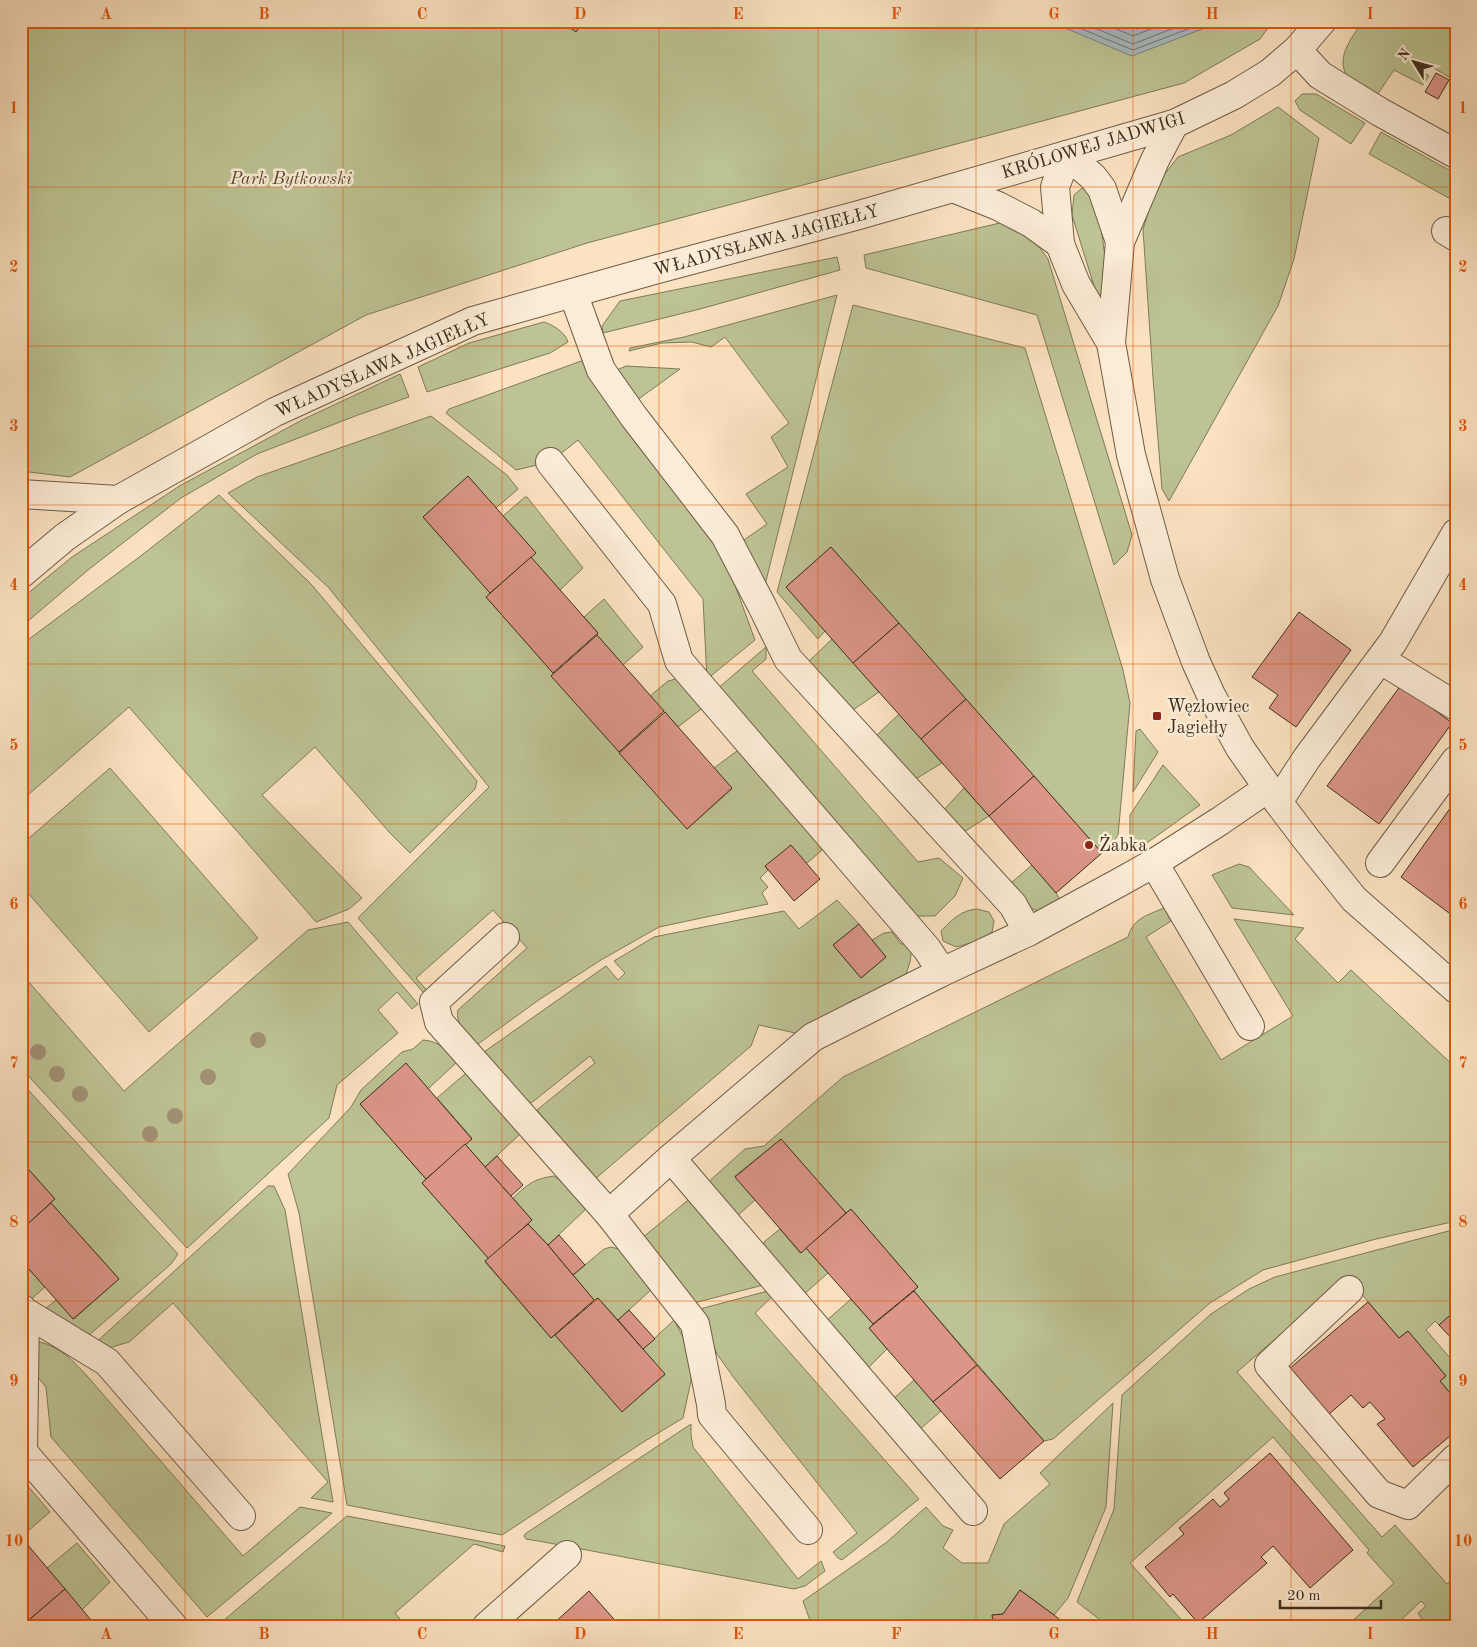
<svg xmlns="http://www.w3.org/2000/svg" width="1477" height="1647" font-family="'Old Standard TT',serif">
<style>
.green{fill:#bdc394;stroke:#7e7a58}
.water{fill:#a5babf;stroke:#7c837e}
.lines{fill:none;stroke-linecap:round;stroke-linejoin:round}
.shore{stroke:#72756e;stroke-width:1}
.building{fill:#db9688;stroke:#3e301d}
.minor-casing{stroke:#6d5c46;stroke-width:30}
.minor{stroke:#fcecd7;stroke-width:28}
.tree{fill:#a19074}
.grid{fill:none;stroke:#e0570d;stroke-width:1;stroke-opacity:0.55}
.poi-dot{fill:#8f2418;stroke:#fcecd7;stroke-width:2}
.labels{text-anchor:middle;stroke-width:5;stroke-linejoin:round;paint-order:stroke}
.street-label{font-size:18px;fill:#3e301d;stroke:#fcecd7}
.park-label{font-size:18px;font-style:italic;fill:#574d35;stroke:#fcecd7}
.poi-label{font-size:18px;fill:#3e301d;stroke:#fcecd7;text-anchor:start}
.neatline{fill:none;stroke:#e0570d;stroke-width:2}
.grid-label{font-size:16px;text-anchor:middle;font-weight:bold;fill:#e0570d}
</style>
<rect width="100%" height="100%" fill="#fbe2c1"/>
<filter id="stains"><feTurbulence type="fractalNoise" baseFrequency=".004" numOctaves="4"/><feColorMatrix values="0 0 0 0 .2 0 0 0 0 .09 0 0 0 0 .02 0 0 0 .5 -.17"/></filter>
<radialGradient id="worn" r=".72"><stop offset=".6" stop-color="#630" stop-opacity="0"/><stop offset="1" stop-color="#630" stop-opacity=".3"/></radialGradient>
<g class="green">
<polygon points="21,21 1273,21 1260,39 1184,83 587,243 366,315 70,477 21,471"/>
<path d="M1363,21H1456V73L1452,79L1429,65L1424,73L1429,76L1423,85L1394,70L1377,95C1370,92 1354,86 1350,80C1333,60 1351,39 1363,21Z"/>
<polygon points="1302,94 1316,94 1365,123 1351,144 1300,110 1295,101"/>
<polygon points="1278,107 1319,138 1294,259 1278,306 1169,501 1162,489 1153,378 1143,229 1157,184 1178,157 1231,135"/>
<polygon points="1381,132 1456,174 1456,202 1369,154"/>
<polygon points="1082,188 1093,193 1099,211 1106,265 1103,315 1072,215 1074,195"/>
<polygon points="1004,222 1036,243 1048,259 1132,535 1127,552 1114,565 1037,315 866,268 864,255"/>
<polygon points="837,257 840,270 700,309 603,333 602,326 620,301"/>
<polygon points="837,295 763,593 741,542 767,524 746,494 788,467 771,437 789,423 725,337 711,347 692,342 662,343 629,351 630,348 684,337"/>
<polygon points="853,305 1025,348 1123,670 1130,703 1118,836 1102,853 831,547 786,587 825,631 818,639 777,592"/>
<path d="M544,322C553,325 565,332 568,342L550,353L427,392L418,367L469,343Z"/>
<polygon points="584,360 724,555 755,640 707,679 703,599 578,440 550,462 516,470 446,413 449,409"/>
<polygon points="626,366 680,369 633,403 617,370"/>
<polygon points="400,374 409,397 358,415 257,454 181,498 88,570 21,627 21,599 72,557 181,485 304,419"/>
<path d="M431,416L507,475L518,489L496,508L468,477L423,517L490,593L486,597L553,673L552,676L687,829L732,789L714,768L741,748L822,841L821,851L807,863L765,866L768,870L760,878L768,887L762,893L768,904L659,927L601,960L540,999L478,1044C468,1034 455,1025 458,1010L527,948L493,910L416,978L432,996L429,999L358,918L489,787L329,588L228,493L257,477Z"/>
<polygon points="219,495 311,584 477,781 475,789 410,853 389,832 315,747 262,795 362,898 349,909 316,922 129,707 21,801 21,645 138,558"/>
<polygon points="525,497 527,497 583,568 560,590 530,557 503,516"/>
<polygon points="604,599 643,647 623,665 597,635 598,633 584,617"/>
<polygon points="832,639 879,692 853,710 803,667"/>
<polygon points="766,647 766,659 752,671 918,862 939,858 963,878 955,896 935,916 919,916 909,914 716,690"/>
<polygon points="680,678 705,706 678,727 650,696 668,681"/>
<polygon points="899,714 942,763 919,777 912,779 876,736"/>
<polygon points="1140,729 1158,752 1133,792 1136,731"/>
<polygon points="1163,765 1200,805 1144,845 1130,847 1130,815"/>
<polygon points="110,768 258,938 149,1032 21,885 21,845"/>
<polygon points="964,788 989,816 964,832 941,813"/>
<polygon points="1239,864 1249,867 1294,915 1232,908 1212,875"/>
<polygon points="1032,865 1056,893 1061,901 1038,911 1020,904 1005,888"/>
<polygon points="837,900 859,924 833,945 861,978 886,957 872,940 884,933 892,932 901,944 908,943 912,948 910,962 906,974 886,987 851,1001 800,1034 759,1025 751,1046 595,1179 537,1110 595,1063 590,1056 530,1104 484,1052 606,966 618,980 625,973 614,961 654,937 784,911 799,929"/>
<path d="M1164,908L1171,921L1146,937L1221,1060L1293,1016L1234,919L1304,928L1295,939L1338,983L1351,970L1456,1068V1221L1376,1239L1263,1270L1210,1303L1053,1439L1044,1441L914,1291L918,1287L851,1209L846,1213L781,1139L735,1176L755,1200L736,1217L706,1184L745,1149L764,1146L843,1077L1128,937C1133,918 1148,915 1164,908Z"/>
<path d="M977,909L989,912L994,921L992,932L978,941L956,947L943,941L941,931C952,920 961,910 977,909Z"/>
<polygon points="348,922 418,1004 412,1009 397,992 378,1010 398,1033 337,1085 329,1118 187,1248 21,1068 21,973 124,1091 308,930"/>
<path d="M423,1040C439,1041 447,1050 457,1062L428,1089L406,1064L360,1104L426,1179L422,1183L489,1259L485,1262L551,1338L555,1335L622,1411L665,1375L643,1349L674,1320L683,1337L692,1376L683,1418L645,1441L502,1535L347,1505L299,1213L288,1174L351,1107L361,1090L402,1052L413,1049Z"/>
<polygon points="466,1073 520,1134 485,1167 465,1144 472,1138 437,1098"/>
<polygon points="21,1082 178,1254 171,1264 88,1336 44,1310 56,1300 74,1319 119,1279 51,1203 55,1199 21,1161"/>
<path d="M554,1176L564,1183L586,1209L548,1245L528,1224L532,1220L513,1198C528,1184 533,1179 554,1176Z"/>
<polygon points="268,1186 274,1186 285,1210 333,1502 311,1498 328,1482 173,1303 129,1342 105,1349 93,1345"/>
<polygon points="692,1197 767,1284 694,1303 642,1238"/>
<polygon points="780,1229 800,1253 806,1248 828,1273 802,1296 764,1250 764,1242"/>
<polygon points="1456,1229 1456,1310 1439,1325 1435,1321 1426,1330 1456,1365 1456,1400 1440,1381 1446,1376 1408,1331 1399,1338 1347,1277 1237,1372 1382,1537 1395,1525 1447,1584 1456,1577 1456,1626 1427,1626 1418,1613 1426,1606 1421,1601 1395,1626 1353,1626 1350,1623 1394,1583 1367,1553 1369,1550 1273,1437 1130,1563 1187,1626 1108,1626 1077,1602 1114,1509 1122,1395 1211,1314 1249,1289 1275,1277"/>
<polygon points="611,1247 619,1249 653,1288 618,1320 598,1298 594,1300 573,1275 604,1249"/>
<polygon points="21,1260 45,1287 27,1303 21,1300"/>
<polygon points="768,1291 774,1295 755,1313 919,1499 842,1560 838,1558 833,1552 857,1533 734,1378 717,1354 700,1309"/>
<polygon points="851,1299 873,1324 869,1328 887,1349 866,1370 825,1322"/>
<path d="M40,1342C61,1347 74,1362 88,1377L243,1556L300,1507L332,1513L207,1617L51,1437L46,1387L31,1369L30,1345Z"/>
<polygon points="914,1380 941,1411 919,1430 892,1400"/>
<polygon points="1113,1403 1106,1507 1068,1598 1054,1615 1020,1590 1003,1614 992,1615 994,1626 812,1626 803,1601 887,1542 926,1507 943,1526 953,1530 943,1548 962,1563 988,1563 1004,1524 1050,1484 1040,1473"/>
<polygon points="691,1424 691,1435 693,1447 798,1579 821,1561 825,1571 805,1586 794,1589 544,1542 526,1539 524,1536 525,1534"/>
<polygon points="21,1478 50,1512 21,1537"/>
<polygon points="347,1516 505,1546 503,1552 474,1544 395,1613 406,1626 217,1626"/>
<polygon points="77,1543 110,1582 82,1610 47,1568"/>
</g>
<polygon class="water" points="1055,21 1223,21 1132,56 1058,25"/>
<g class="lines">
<g class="shore">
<polyline points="1062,21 1133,50 1209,21"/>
<polyline points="1078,21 1133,44 1192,21"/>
<polyline points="1098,21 1133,36 1171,21"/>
</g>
</g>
<g class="building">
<polygon points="560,21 584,21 576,32"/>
<polygon points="1436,73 1449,80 1438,99 1425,92"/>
<polygon points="468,476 536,553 490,593 423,517"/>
<polygon points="831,547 899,623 853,663 786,587"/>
<polygon points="531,557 598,633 553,673 486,597"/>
<polygon points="1299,612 1351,650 1296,727 1269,708 1278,695 1252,677"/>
<polygon points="899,623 966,699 921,739 853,663"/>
<polygon points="597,635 664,711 619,752 551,676"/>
<polygon points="1401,685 1452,723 1379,824 1327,786"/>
<polygon points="966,699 1034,776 989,816 921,739"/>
<polygon points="665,712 732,788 687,829 619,753"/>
<polygon points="1034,776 1102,853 1056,893 989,816"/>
<polygon points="1456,800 1456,912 1453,916 1401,877"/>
<polygon points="791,845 820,879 794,901 765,866"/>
<polygon points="859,924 886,957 861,978 833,945"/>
<polygon points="406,1063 472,1139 426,1179 360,1104"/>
<polygon points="781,1139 846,1213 801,1253 735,1177"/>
<polygon points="465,1144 532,1220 489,1259 422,1183"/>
<polygon points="497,1156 523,1185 511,1196 485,1167"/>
<polygon points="21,1161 55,1199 21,1230"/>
<polygon points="51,1203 119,1279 73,1319 21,1260 21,1230"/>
<polygon points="851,1209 918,1287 873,1324 806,1248"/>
<polygon points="528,1224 548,1245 594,1300 551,1338 485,1261"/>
<polygon points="559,1235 585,1265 573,1275 548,1245"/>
<polygon points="914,1291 977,1365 933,1402 869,1328"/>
<polygon points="598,1298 665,1374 622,1412 555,1335"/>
<polygon points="1368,1302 1399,1338 1408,1331 1446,1376 1440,1381 1456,1400 1456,1431 1413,1467 1377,1424 1385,1419 1370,1402 1363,1408 1351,1395 1328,1415 1289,1369"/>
<polygon points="629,1310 655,1339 643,1349 618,1320"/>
<polygon points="1456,1310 1456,1343 1439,1325"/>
<polygon points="977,1365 1044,1441 1000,1479 933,1402"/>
<polygon points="1270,1453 1353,1550 1310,1588 1273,1546 1261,1557 1267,1563 1198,1623 1173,1594 1170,1597 1145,1567 1184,1534 1179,1528 1213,1499 1220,1507 1229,1499 1224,1493"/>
<polygon points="21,1537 65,1589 22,1626 21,1626"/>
<polygon points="65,1589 96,1626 22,1626"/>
<polygon points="1020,1590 1054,1615 1068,1626 994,1626 992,1615 1003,1614"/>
<polygon points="589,1591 620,1626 551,1626"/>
</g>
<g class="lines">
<defs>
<g id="minor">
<polyline points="1297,50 1320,75 1380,112 1456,154"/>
<polyline points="1174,124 1155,160 1120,242 1111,343 1131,455 1165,579 1196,662 1211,695 1240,748 1278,802 1306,839 1354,899 1456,989"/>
<polyline points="1067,155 1055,187 1060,244 1076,284 1111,343"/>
<polyline points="1067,155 1093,177 1102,189 1120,242"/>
<polyline points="953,188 998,206 1031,223 1060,244"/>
<polyline points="1446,231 1456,237"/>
<polyline points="573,293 601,370 634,417 725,535 762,606 788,659 1013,905 1028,932"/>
<polyline points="550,462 662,604 679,661 927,949 942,972"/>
<polyline points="21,494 118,500"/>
<polyline points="21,574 65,537 118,500 275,412 473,321 654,270 859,215 1174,124 1234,95 1270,73 1297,50 1322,21"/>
<polyline points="1381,660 1456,706"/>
<polyline points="1278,802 1307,758 1393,642 1456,533"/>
<polyline points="1154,863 1250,1026"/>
<polyline points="1380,863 1456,760"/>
<polyline points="505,937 434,1002 439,1022 609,1214"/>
<polyline points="671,1158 973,1511"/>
<polyline points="1349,1290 1269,1365 1379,1494 1408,1505 1456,1458"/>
<polyline points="21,1308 25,1312 107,1362 241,1516"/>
<polyline points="25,1312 23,1452 173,1626"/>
<polyline points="808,1530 712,1415 711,1404 695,1324 609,1214 671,1158 813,1037 942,972 1028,932 1122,881 1154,863 1220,821 1268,788"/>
<polyline points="487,1626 567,1555"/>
</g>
</defs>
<use href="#minor" class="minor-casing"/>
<use href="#minor" class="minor"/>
</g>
<g class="tree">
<circle cx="258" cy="1040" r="8"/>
<circle cx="38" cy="1052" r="8"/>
<circle cx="57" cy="1074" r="8"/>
<circle cx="208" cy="1077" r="8"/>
<circle cx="80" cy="1094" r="8"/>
<circle cx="175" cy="1116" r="8"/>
<circle cx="150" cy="1134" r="8"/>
</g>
<path class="grid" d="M185,21V1626M343,21V1626M502,21V1626M659,21V1626M818,21V1626M976,21V1626M1133,21V1626M1291,21V1626M21,187H1456M21,346H1456M21,505H1456M21,664H1456M21,824H1456M21,983H1456M21,1142H1456M21,1301H1456M21,1460H1456"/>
<g class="poi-dot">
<rect x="1152" y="711" width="10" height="10" rx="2.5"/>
<circle cx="1089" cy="845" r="5"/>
</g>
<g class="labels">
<g class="street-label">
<text transform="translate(1093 145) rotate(-17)" y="6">KRÓLOWEJ JADWIGI</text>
<text transform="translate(766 240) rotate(-15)" y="6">WŁADYSŁAWA JAGIEŁŁY</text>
<text transform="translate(382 365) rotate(-24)" y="6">WŁADYSŁAWA JAGIEŁŁY</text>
</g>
<g class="park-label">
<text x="291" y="184">Park Bytkowski</text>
</g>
<g class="poi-label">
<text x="1167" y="712">Węzłowiec<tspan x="1167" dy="21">Jagiełły</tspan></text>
<text x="1099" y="851">Żabka</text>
</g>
</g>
<rect width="1477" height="1647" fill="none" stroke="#fbe2c1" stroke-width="55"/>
<g transform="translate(1414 62) rotate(307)" stroke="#fcecd7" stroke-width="4" paint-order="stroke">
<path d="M0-4L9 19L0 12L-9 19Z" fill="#3e301d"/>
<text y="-8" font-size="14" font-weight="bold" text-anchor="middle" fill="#3e301d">N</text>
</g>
<path d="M1280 1600v8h101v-8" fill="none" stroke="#3e301d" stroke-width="2.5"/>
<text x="1287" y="1600" font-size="15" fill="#3e301d" stroke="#fcecd7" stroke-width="4" paint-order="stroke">20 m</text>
<rect x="28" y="28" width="1422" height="1592" class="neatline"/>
<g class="grid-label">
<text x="106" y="19">A</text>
<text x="264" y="19">B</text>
<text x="422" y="19">C</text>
<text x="580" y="19">D</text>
<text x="738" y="19">E</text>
<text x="896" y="19">F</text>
<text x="1054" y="19">G</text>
<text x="1212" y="19">H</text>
<text x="1370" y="19">I</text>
<text x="14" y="113">1</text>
<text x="1463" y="113">1</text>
<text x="14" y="272">2</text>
<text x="1463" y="272">2</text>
<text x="14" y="431">3</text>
<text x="1463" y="431">3</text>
<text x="14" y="590">4</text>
<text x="1463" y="590">4</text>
<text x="14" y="750">5</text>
<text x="1463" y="750">5</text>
<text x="14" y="909">6</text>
<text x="1463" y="909">6</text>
<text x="14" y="1068">7</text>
<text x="1463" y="1068">7</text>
<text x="14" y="1227">8</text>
<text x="1463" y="1227">8</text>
<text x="14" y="1386">9</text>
<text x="1463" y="1386">9</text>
<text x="14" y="1546">10</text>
<text x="1463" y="1546">10</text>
<text x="106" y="1639">A</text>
<text x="264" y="1639">B</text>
<text x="422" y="1639">C</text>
<text x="580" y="1639">D</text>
<text x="738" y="1639">E</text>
<text x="896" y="1639">F</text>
<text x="1054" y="1639">G</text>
<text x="1212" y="1639">H</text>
<text x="1370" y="1639">I</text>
</g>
<rect width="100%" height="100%" filter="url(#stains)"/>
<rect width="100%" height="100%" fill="url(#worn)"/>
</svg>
